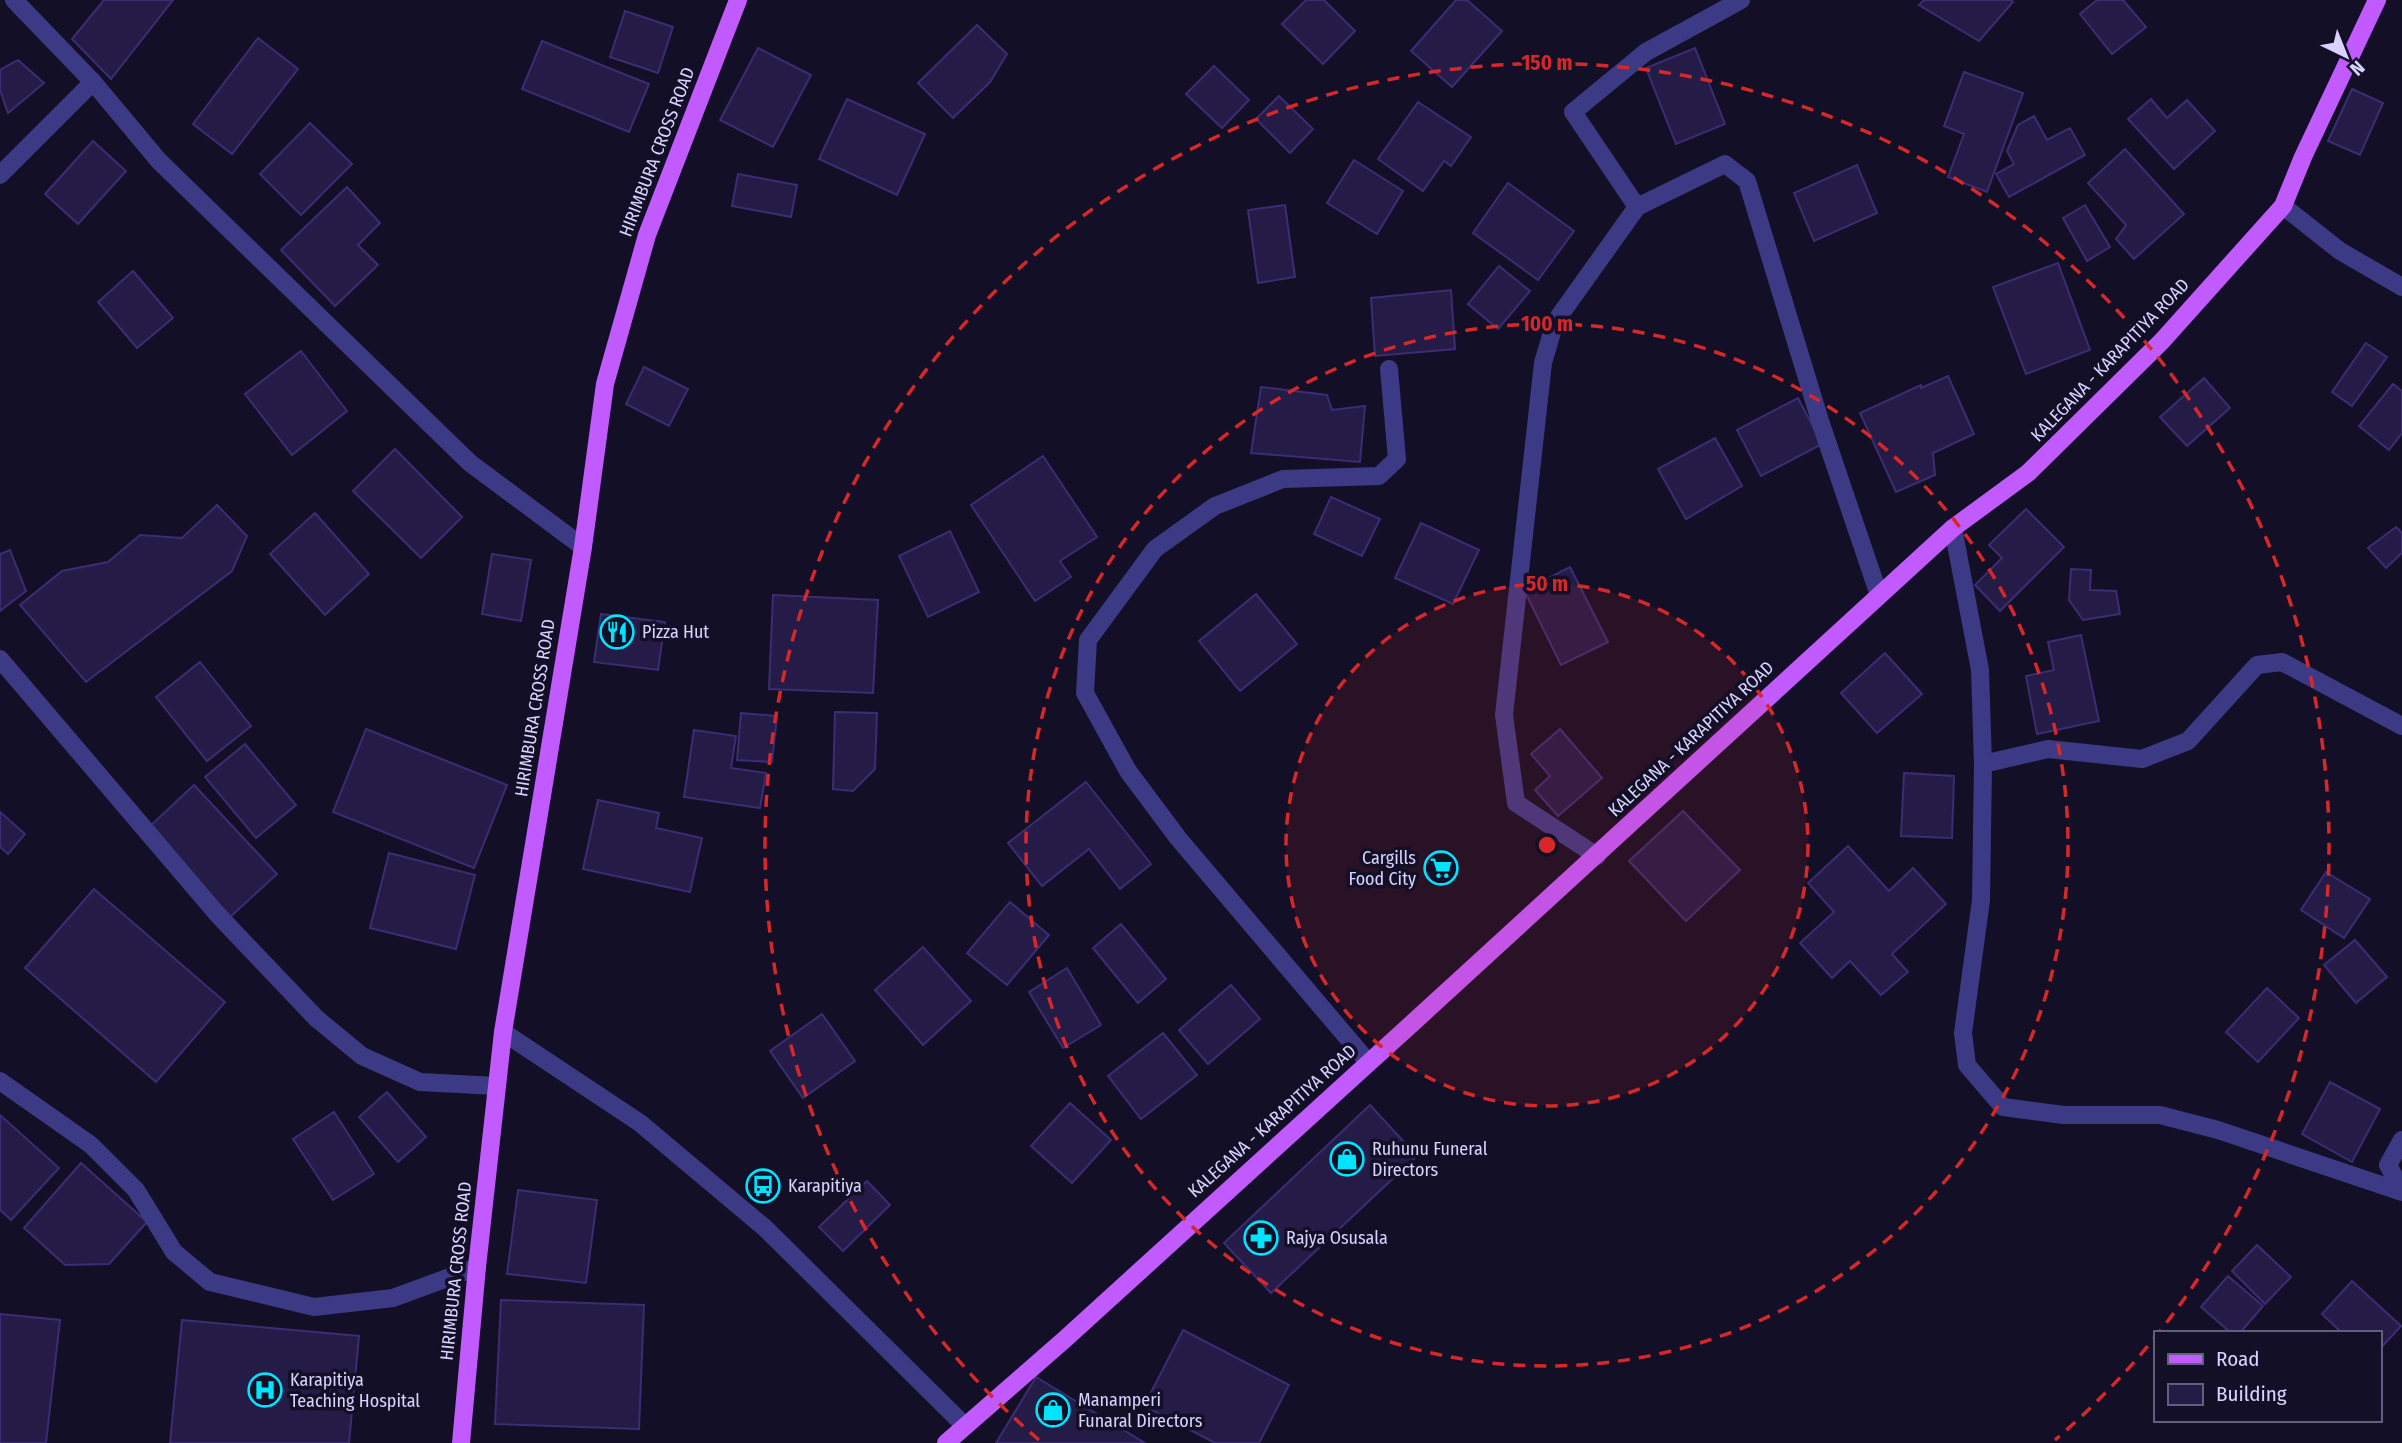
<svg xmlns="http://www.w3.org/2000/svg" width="2402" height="1443" font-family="'Fira Sans Condensed',sans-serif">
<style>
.building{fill:#241b47;stroke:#3b2d73;stroke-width:2}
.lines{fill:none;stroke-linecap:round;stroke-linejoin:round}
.minor{stroke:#3d3a85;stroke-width:18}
.major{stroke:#c25bff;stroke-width:18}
.ring{fill:none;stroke:#d62828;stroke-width:3.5;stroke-dasharray:12 9}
.labels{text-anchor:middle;stroke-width:7;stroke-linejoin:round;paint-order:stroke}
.street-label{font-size:18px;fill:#d9d4ff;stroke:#130f26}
.poi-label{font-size:18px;fill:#d9d4ff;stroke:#130f26;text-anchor:start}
.centre{fill:#d62828;stroke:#130f26;stroke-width:3.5}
.ring-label{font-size:21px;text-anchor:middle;font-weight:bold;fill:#d62828;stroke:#130f26;stroke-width:7;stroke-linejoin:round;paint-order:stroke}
</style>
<rect width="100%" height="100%" fill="#130f26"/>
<g class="building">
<polygon points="104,0 173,0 111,79 72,39"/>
<polygon points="1306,0 1324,0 1355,31 1323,64 1282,24"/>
<polygon points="1456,0 1467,0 1502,31 1452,87 1411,51"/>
<polygon points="1924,0 2011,0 2013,2 1979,41 1919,5"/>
<polygon points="2097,0 2123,0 2146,27 2112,54 2080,14"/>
<polygon points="625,11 673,27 658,73 610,57"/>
<polygon points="977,25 1007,54 990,82 953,118 918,83"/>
<polygon points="258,38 298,69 232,154 193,124"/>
<polygon points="542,41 649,84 629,132 522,89"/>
<polygon points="758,48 811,75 773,147 720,120"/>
<polygon points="1695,48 1725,124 1676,144 1646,68"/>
<polygon points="18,60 44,83 8,113 0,90 0,70"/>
<polygon points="1214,66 1249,100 1222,128 1186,94"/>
<polygon points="1964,72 2023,93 1987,192 1948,177 1964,134 1944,126"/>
<polygon points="2352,89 2383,103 2360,155 2328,141"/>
<polygon points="1279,96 1313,129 1290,153 1256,119"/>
<polygon points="847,99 925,134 897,195 819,159"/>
<polygon points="2151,99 2167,118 2187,100 2215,131 2174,169 2128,119"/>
<polygon points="1418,102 1471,137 1451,166 1444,161 1423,191 1378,159"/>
<polygon points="2034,116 2047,140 2070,128 2085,155 2009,197 1996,174 2014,164 2007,151 2018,125"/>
<polygon points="310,123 352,164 301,215 260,174"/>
<polygon points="93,141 126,171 78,224 45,194"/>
<polygon points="2125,149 2184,214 2134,259 2116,239 2126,225 2088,183"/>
<polygon points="1354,160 1403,191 1377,234 1327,203"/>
<polygon points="1857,165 1877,213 1814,241 1794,193"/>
<polygon points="738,174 797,185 791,217 732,206"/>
<polygon points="1508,183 1574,231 1538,280 1473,233"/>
<polygon points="347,187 380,223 358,245 378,265 335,306 281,250"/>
<polygon points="1285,205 1295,277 1258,283 1248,210"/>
<polygon points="2085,205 2110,247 2087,261 2063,218"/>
<polygon points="2058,263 2090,350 2026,374 1993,287"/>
<polygon points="1499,266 1530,291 1498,329 1468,304"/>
<polygon points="133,271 173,318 137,348 98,302"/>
<polygon points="1451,290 1455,349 1375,356 1371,298"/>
<polygon points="2366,343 2387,357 2352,406 2332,392"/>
<polygon points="301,351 347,411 292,455 245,394"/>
<polygon points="644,367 688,389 669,426 626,404"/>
<polygon points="1948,376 1974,434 1933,453 1935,475 1896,492 1860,413 1921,385 1921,388"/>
<polygon points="2204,378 2230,408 2187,446 2160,417"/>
<polygon points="2393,384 2402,391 2402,433 2389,450 2359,426"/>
<polygon points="1261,387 1327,395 1332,410 1365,406 1360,462 1251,453"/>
<polygon points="1798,398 1822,444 1761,476 1737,430"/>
<polygon points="1715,438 1742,486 1686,519 1658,469"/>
<polygon points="395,449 462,517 421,558 353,491"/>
<polygon points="1043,456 1097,537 1060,561 1071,577 1035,601 971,505"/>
<polygon points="1331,497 1380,519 1362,556 1314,534"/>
<polygon points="217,505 247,536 232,571 86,682 20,605 62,571 108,562 140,535 182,538"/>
<polygon points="2026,509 2064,547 2000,611 1975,585 2002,558 1989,545"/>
<polygon points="315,513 369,574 325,615 270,554"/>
<polygon points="1421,523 1479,550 1453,604 1395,578"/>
<polygon points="2396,527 2402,533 2402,553 2386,568 2368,548"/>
<polygon points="950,531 979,592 928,617 899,556"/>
<polygon points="10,550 26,591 0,611 0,554"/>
<polygon points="492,554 531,560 521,621 482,614"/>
<polygon points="1570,567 1608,642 1561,665 1524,590"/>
<polygon points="2071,569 2091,570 2090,590 2116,591 2120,614 2083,620 2069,600"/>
<polygon points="1256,594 1297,644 1240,691 1199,641"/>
<polygon points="773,595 878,600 873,693 769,689"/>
<polygon points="601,614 665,622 658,670 594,662"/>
<polygon points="2081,635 2099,721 2037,734 2026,676 2054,670 2048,642"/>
<polygon points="1885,653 1922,694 1877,733 1841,693"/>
<polygon points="200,662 251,726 207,761 156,697"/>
<polygon points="835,712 877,713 875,769 853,791 833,789"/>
<polygon points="741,713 777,716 772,762 737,760"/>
<polygon points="366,729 507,785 474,868 333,812"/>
<polygon points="1560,729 1602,778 1558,816 1535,790 1550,776 1531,754"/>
<polygon points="694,730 736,736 731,768 766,773 760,808 684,797"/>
<polygon points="245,744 296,805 256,838 205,777"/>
<polygon points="1904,773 1954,776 1952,838 1901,836"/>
<polygon points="1086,782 1151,864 1120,889 1089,849 1042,886 1008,843"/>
<polygon points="194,785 277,874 229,918 147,829"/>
<polygon points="598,800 659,813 656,828 702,838 690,892 583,869"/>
<polygon points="1683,811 1740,870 1686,921 1629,861"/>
<polygon points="0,812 25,834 8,854 0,847"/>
<polygon points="1848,846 1889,891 1913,868 1946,904 1892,954 1908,972 1881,995 1850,961 1832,978 1800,943 1834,912 1808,883"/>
<polygon points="389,853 475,875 456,949 370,928"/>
<polygon points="2326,872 2370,899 2344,938 2301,910"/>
<polygon points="94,889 225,1002 156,1082 25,968"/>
<polygon points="1010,902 1049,935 1007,985 967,953"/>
<polygon points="1121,924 1166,979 1138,1003 1093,948"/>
<polygon points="2355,940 2387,977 2356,1003 2324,965"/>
<polygon points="923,947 971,1001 923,1045 875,990"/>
<polygon points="1067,968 1101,1025 1063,1048 1029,992"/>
<polygon points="1231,985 1260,1019 1208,1064 1179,1030"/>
<polygon points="2267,988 2299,1018 2258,1062 2226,1032"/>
<polygon points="822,1014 855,1061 803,1098 770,1051"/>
<polygon points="1163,1033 1197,1075 1141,1119 1108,1076"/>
<polygon points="2330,1082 2380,1109 2352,1162 2302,1134"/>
<polygon points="387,1092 426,1137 398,1162 359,1117"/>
<polygon points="1070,1103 1111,1140 1072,1183 1031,1146"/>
<polygon points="1370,1105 1417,1156 1271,1293 1224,1243"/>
<polygon points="334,1112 374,1174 333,1200 293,1139"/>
<polygon points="0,1115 59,1168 11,1220 0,1210"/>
<polygon points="81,1163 147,1222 109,1264 65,1265 24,1228"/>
<polygon points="867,1181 890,1205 843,1251 819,1227"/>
<polygon points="518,1190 597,1200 586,1283 507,1274"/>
<polygon points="2257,1245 2291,1277 2265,1304 2232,1271"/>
<polygon points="2228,1276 2263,1306 2240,1333 2231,1333 2201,1307"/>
<polygon points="2352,1281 2401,1326 2379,1350 2379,1333 2342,1333 2322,1314"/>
<polygon points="501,1300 644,1305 639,1429 495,1424"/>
<polygon points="0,1314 60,1320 46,1443 0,1443"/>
<polygon points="182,1320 359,1336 349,1443 170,1443"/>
<polygon points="1183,1330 1289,1385 1259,1443 1215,1443 1144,1406"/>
<polygon points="1036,1377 1145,1443 996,1443"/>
</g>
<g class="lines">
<g class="minor">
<polyline points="14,0 93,82 159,161 470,463 583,547"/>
<polyline points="1741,0 1646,52 1573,112 1637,207 1725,164 1747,181 1821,424 1879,595"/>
<polyline points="0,175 93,82"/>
<polyline points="2283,206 2340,251 2402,287"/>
<polyline points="1953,528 1980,670 1983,764 1981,900 1963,1033 1967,1065 2003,1107 2064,1115 2160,1115 2218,1130 2402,1192"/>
<polyline points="0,659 218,915 316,1018 362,1056 420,1082 496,1086"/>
<polyline points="1983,764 2048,749 2142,759 2188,741 2257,665 2282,662 2402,726"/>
<polyline points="1597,856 1516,803 1504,715 1543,363 1555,322 1637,207"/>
<polyline points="503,1032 640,1123 765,1228 965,1426"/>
<polyline points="1368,1062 1178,838 1128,771 1085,693 1088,640 1155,549 1215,506 1283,479 1379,476 1397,459 1389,369"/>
<polyline points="0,1081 91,1145 136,1190 174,1252 210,1282 314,1307 393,1298 477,1267"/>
<polyline points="2402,1140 2388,1165 2402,1191"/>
</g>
<g class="major">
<polyline points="461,1443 477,1267 503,1032 583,547 605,384 647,235 738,0"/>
<polyline points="946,1443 1064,1340 1418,1018 1953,528 2028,473 2162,341 2283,206 2303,157 2377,0"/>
</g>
</g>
<circle cx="1547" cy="845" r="261" fill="#d62828" fill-opacity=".12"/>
<g class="ring">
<circle cx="1547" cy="845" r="261"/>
<circle cx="1547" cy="845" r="521"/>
<path d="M1039 1440A782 782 0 1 1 2055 1440"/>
</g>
<defs>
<symbol id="restaurant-ring" viewBox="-11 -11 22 22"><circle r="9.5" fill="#130f26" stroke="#00e5ff" stroke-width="1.5"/><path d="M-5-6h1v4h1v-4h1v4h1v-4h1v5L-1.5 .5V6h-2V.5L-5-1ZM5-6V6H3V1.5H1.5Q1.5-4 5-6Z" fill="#00e5ff"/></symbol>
<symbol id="supermarket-ring" viewBox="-11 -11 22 22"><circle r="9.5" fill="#130f26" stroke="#00e5ff" stroke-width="1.5"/><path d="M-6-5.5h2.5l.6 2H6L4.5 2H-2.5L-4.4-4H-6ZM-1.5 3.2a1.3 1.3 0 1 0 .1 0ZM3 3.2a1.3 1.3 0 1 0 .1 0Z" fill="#00e5ff"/></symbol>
<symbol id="shop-ring" viewBox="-11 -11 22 22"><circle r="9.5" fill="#130f26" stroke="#00e5ff" stroke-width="1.5"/><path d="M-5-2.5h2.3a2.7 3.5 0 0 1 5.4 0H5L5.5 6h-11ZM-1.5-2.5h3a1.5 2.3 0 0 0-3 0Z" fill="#00e5ff"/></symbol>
<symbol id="bus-ring" viewBox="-11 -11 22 22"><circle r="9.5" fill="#130f26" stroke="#00e5ff" stroke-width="1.5"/><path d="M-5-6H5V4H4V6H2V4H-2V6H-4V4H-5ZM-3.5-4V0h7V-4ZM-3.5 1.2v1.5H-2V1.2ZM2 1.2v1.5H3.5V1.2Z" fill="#00e5ff"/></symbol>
<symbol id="pharmacy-ring" viewBox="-11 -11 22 22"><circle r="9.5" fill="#130f26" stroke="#00e5ff" stroke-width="1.5"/><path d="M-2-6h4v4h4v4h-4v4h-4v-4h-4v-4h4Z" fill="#00e5ff"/></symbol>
<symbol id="hospital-ring" viewBox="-11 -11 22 22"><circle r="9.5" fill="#130f26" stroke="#00e5ff" stroke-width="1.5"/><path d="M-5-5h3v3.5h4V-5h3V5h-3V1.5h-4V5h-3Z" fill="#00e5ff"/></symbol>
</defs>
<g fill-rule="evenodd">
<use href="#restaurant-ring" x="598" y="613" width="38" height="38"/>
<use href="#supermarket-ring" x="1422" y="849" width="38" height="38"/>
<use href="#shop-ring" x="1328" y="1140" width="38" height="38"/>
<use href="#bus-ring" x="744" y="1167" width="38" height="38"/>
<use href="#pharmacy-ring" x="1242" y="1219" width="38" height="38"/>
<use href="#hospital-ring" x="246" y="1371" width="38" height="38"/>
<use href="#shop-ring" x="1034" y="1391" width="38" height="38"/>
</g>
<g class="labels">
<g class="street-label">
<text transform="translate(657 152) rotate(-69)" y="6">HIRIMBURA CROSS ROAD</text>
<text transform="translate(2110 360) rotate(-46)" y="6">KALEGANA - KARAPITIYA ROAD</text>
<text transform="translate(535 708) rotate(-81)" y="6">HIRIMBURA CROSS ROAD</text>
<text transform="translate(1691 739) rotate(-43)" y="6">KALEGANA - KARAPITIYA ROAD</text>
<text transform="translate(1272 1121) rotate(-42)" y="6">KALEGANA - KARAPITIYA ROAD</text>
<text transform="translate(456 1271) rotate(-84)" y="6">HIRIMBURA CROSS ROAD</text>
</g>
<g class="poi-label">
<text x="642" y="638">Pizza Hut</text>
<text x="1416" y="864" text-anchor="end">Cargills<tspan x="1416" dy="21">Food City</tspan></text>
<text x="1372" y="1155">Ruhunu Funeral<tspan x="1372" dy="21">Directors</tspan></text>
<text x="788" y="1192">Karapitiya</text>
<text x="1286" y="1244">Rajya Osusala</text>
<text x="290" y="1386">Karapitiya<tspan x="290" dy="21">Teaching Hospital</tspan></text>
<text x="1078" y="1406">Manamperi<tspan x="1078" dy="21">Funaral Directors</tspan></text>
</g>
</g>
<circle cx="1547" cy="845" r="10" class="centre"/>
<g class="ring-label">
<text x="1547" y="70">150 m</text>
<text x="1547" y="331">100 m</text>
<text x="1547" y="591">50 m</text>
</g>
<rect x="2154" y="1331" width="228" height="91" fill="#130f26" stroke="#625e7d" stroke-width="2"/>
<rect x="2168" y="1354" width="35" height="10" fill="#c25bff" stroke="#625e7d" stroke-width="2"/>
<text x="2216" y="1366" font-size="21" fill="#d9d4ff">Road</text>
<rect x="2168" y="1384" width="35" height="21" fill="#241b47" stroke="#625e7d" stroke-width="2"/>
<text x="2216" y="1401" font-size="21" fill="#d9d4ff">Building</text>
<g transform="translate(2346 56) rotate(137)" stroke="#130f26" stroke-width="5" paint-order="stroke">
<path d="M0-5L12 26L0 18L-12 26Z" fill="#d9d4ff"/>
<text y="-10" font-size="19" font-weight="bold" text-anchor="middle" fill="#d9d4ff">N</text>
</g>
</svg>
